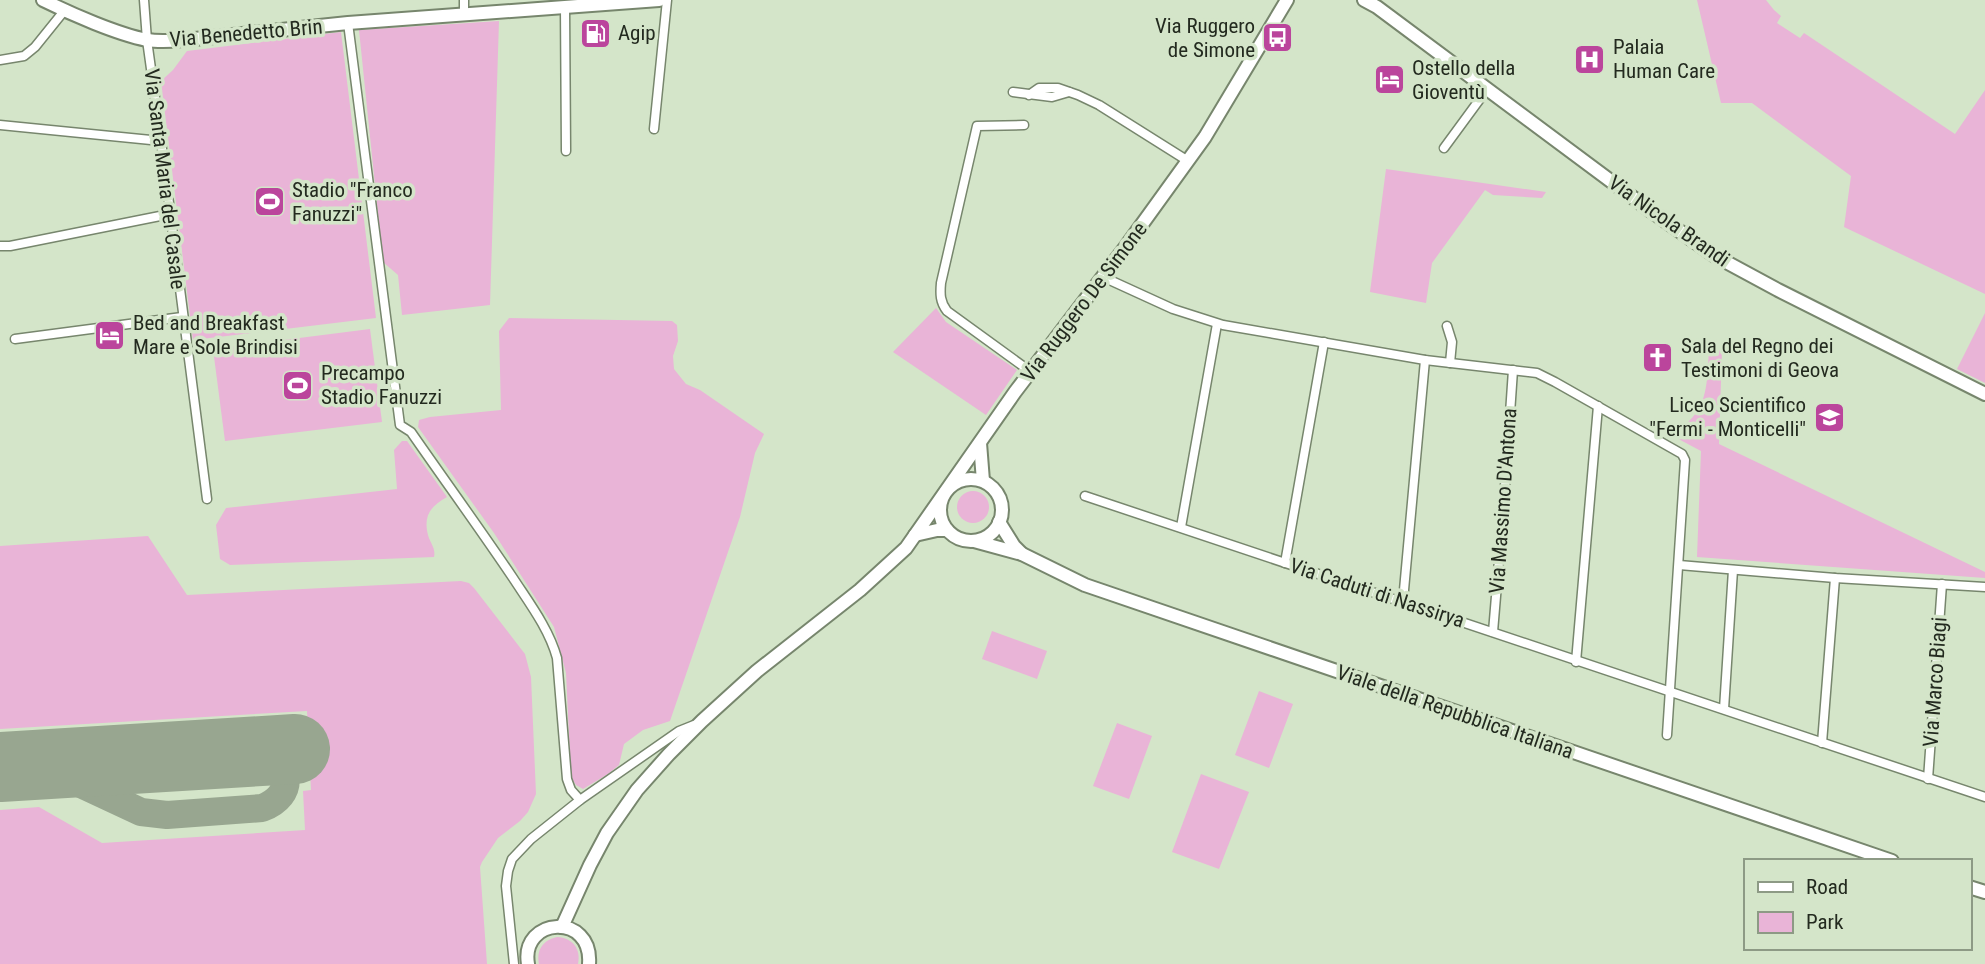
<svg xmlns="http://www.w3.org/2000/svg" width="1985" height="964" font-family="'Roboto Condensed',sans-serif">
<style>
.green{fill:#e9b4d7}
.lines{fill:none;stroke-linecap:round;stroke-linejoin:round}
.taxiway{stroke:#98a690;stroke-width:28}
.runway{stroke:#98a690;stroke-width:70}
.street-casing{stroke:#77866d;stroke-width:11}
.secondary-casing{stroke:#77866d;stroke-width:16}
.street{stroke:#fff;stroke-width:8}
.secondary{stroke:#fff;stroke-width:12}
.labels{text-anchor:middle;stroke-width:7;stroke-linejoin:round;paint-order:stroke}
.poi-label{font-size:21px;fill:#232a1f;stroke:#d4e5c9;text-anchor:start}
.street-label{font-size:21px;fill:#232a1f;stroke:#d4e5c9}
</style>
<rect width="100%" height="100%" fill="#d4e5c9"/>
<g class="green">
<polygon points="1697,0 1766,0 1774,10 1781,16 1777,23 1800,38 1804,33 1955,134 1985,90 1985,294 1844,227 1851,176 1752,103 1721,103"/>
<polygon points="499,21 490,305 402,315 398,275 383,262 359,30"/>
<polygon points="341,32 376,318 193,340 161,81 173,70 187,51"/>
<polygon points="1386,169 1546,192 1542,198 1493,195 1485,190 1432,263 1426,303 1370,292"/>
<polygon points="936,308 946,322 1017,370 986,415 893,352"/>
<polygon points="1985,313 1985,383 1957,369"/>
<polygon points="509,318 672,321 677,325 678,341 673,356 674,369 686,384 700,390 764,434 755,453 740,517 670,721 643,730 624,744 619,765 608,774 583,789 576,785 571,777 566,673 554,627 494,533 418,427 419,420 430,417 501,410 499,331"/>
<polygon points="370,329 382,422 225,441 213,349"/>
<path d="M1722,350L1719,444L1985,572V578L1697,557L1701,451L1669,434C1676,430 1684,426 1689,421C1709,403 1707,375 1709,351Z"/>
<path d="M402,441H407L447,497C431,506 423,515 428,535C430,543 436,548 434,557L230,565L220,559L216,525L226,508L397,489L394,450Z"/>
<circle cx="973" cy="507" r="16"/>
<polygon points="148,536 187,595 461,581 469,583 474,588 525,654 531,677 536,794 528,812 520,821 498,838 482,862 480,867 487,964 0,964 0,810 39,807 102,843 305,830 303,791 311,790 307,711 0,729 0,546"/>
<polygon points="992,631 1047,651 1037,679 982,659"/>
<polygon points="1259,691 1293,704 1269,768 1235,755"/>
<polygon points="1117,723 1152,736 1129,799 1093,786"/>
<polygon points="1201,774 1249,792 1219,869 1172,852"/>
<path d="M557,937C573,938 581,949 578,964H539C536,950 543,940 557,937Z"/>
</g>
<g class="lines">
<path class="taxiway" d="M34,765L51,770L141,812L167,815L262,808C296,795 292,763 259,752"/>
<polyline class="runway" points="0,767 295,749"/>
<defs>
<g id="street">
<polyline points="144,0 147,40 161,141 207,499"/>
<polyline points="464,0 464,14"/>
<polyline points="565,7 566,151"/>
<path d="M348,23L400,425L411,432C445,481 480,529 513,578C530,604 549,629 557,658L567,779L571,790L580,800"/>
<polyline points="0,60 24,56 35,47 64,11"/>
<polyline points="1013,92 1052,97 1069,92"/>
<polyline points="1029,95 1039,88 1058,88 1078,95 1099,105 1188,161"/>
<polyline points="0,125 161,141"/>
<path d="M1024,125L977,126L941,283C940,294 940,302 947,311L1031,372"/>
<polyline points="654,129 667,0"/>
<polyline points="1444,148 1488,88"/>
<polyline points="0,246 10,246 170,214"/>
<polyline points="1103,277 1173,309 1223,325 1425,360 1537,373 1555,382 1682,454 1685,460 1667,735"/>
<polyline points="1447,326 1452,342 1450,363"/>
<polyline points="15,339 182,317"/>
<polyline points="1085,496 1985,797"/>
<polyline points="1181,527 1217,324"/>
<polyline points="1285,563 1324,342"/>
<polyline points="1679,565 1835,578 1985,587"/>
<polyline points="1403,601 1425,360"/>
<polyline points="1493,632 1504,501 1513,370"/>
<polyline points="1576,662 1598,406"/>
<polyline points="1724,709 1733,570"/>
<polyline points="1822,743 1835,578"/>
<polyline points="1928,779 1942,584"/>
<polyline points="514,964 506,886 508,871 512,859 531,839 580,800 679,731 694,725"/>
</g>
<g id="secondary">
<path d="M43,0C71,14 117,34 147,40C159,42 173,41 185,40L348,23L659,0"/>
<polyline points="1364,0 1377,7 1651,211 1715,256 1778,290 1985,394"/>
<polyline points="980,443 983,481"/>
<circle cx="971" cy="510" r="31"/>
<polyline points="999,522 1014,546 1022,554"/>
<polyline points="915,535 937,530 947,530"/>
<polyline points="974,541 1022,554 1085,585 1892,861"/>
<polyline points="1969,887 1985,892"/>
<polyline points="562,927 590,865 607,833 637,790 669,754 702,721 757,671 860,590 906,548 1015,392 1127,245 1205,137 1287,0"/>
<path d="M528,964C520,917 593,912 589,964"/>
</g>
</defs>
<use href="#street" class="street-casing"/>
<use href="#secondary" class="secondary-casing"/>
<use href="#street" class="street"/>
<use href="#secondary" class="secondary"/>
</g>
<defs>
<symbol id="fuel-square" viewBox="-11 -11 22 22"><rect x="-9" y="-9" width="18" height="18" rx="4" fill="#bb459c" stroke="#d4e5c9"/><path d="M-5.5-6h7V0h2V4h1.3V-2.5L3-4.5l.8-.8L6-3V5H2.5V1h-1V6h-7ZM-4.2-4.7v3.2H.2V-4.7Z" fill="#fff"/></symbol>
<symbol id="bus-square" viewBox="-11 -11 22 22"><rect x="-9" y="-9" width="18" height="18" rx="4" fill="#bb459c" stroke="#d4e5c9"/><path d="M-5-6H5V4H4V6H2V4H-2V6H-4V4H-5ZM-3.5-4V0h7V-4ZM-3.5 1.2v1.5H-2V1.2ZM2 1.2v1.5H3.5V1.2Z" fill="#fff"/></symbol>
<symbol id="hospital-square" viewBox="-11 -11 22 22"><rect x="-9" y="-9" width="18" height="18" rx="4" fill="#bb459c" stroke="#d4e5c9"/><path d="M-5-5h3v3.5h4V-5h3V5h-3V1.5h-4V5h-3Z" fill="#fff"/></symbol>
<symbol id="hotel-square" viewBox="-11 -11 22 22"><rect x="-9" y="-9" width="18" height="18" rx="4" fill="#bb459c" stroke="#d4e5c9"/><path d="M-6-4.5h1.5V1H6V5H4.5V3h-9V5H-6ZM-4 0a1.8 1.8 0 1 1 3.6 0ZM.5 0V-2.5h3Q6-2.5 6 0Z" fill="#fff"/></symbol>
<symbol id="stadium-square" viewBox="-11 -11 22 22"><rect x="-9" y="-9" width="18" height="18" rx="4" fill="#bb459c" stroke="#d4e5c9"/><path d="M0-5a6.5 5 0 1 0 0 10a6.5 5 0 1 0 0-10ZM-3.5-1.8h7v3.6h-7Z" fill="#fff"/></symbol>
<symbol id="church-square" viewBox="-11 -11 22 22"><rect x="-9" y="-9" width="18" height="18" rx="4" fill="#bb459c" stroke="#d4e5c9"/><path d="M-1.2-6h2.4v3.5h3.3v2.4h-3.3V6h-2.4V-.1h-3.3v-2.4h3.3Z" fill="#fff"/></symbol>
<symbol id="school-square" viewBox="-11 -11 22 22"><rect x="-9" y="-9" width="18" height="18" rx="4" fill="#bb459c" stroke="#d4e5c9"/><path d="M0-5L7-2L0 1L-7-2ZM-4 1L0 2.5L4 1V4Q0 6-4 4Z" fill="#fff"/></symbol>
</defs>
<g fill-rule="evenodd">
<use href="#fuel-square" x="578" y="16" width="35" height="35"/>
<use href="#bus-square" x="1260" y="20" width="35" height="35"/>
<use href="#hospital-square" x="1572" y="42" width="35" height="35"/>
<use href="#hotel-square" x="1372" y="62" width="35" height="35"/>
<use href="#stadium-square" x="252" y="184" width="35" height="35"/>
<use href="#hotel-square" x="92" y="318" width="35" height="35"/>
<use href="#church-square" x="1640" y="340" width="35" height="35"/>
<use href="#stadium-square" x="280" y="368" width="35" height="35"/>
<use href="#school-square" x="1812" y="400" width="35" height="35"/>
</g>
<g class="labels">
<g class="poi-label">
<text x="1255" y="33" text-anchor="end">Via Ruggero<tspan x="1255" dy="24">de Simone</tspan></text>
<text x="618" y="40">Agip</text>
<text x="1613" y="54">Palaia<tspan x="1613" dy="24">Human Care</tspan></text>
<text x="1412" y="75">Ostello della<tspan x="1412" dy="24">Gioventù</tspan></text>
<text x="292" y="197">Stadio "Franco<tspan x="292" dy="24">Fanuzzi"</tspan></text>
<text x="133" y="330">Bed and Breakfast<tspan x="133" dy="24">Mare e Sole Brindisi</tspan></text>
<text x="1681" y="353">Sala del Regno dei<tspan x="1681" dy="24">Testimoni di Geova</tspan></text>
<text x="321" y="380">Precampo<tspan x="321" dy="24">Stadio Fanuzzi</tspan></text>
<text x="1806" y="412" text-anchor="end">Liceo Scientifico<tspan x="1806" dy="24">"Fermi - Monticelli"</tspan></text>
</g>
<g class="street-label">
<text transform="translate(246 33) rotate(-5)" y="7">Via Benedetto Brin</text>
<text transform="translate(165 179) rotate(83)" y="7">Via Santa Maria del Casale</text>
<text transform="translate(1669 221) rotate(35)" y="7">Via Nicola Brandi</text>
<text transform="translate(1084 302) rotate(-53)" y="7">Via Ruggero De Simone</text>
<text transform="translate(1503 501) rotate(-86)" y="7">Via Massimo D'Antona</text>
<text transform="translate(1377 593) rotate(18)" y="7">Via Caduti di Nassirya</text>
<text transform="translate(1935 682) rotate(-86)" y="7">Via Marco Biagi</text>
<text transform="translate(1455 712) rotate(19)" y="7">Viale della Repubblica Italiana</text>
</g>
</g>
<rect x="1744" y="859" width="228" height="91" fill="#d4e5c9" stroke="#8d9a85" stroke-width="2"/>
<rect x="1758" y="882" width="35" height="10" fill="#ffffff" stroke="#8d9a85" stroke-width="2"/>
<text x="1806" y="894" font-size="21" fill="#232a1f">Road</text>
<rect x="1758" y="912" width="35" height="21" fill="#e9b4d7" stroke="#8d9a85" stroke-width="2"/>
<text x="1806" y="929" font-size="21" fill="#232a1f">Park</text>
</svg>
